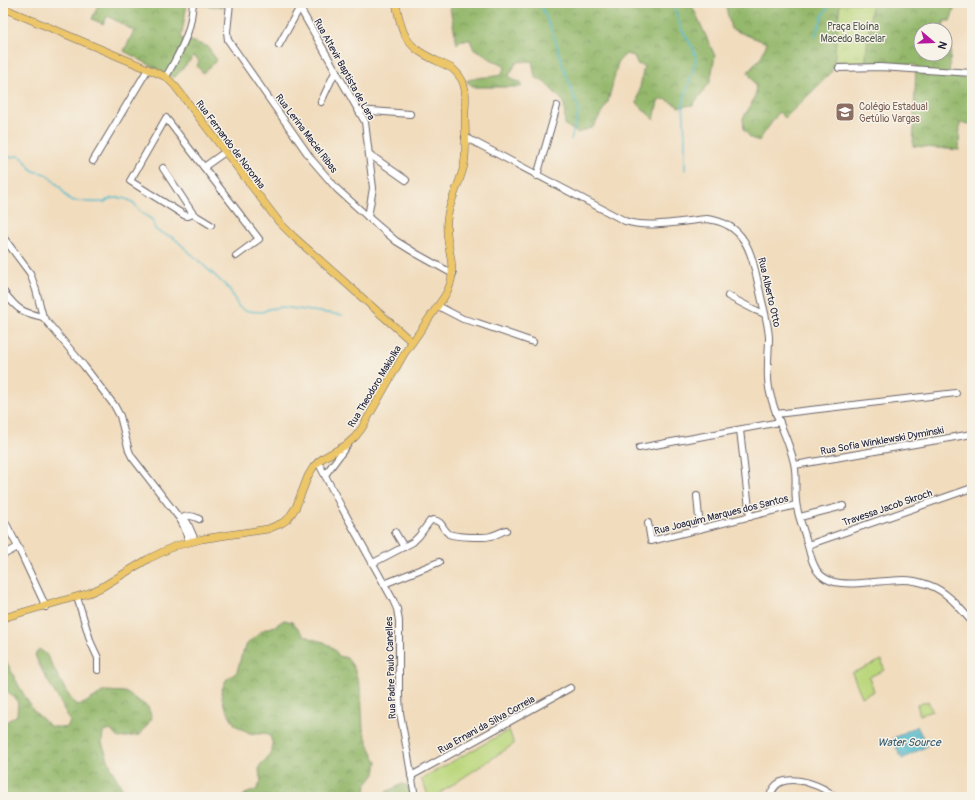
<svg xmlns="http://www.w3.org/2000/svg" width="975" height="800" font-family="Pangolin,sans-serif">
<style>
.green{fill:#bbd77d;stroke:#6e7c5c}
.forest{fill:url(#forest-crowns);stroke:#5b6d54}
.park{fill:url(#park-tufts);stroke:#6e7c5c}
.water{fill:url(#water-waves);stroke:#3a6e84}
.lines{fill:none;stroke-linecap:round;stroke-linejoin:round}
.stream{stroke:#51bbcd;stroke-width:1.5}
.minor-casing{stroke:#6a6368;stroke-width:8}
.major-casing{stroke:#6a6368;stroke-width:8}
.minor{stroke:#fff;stroke-width:6}
.major{stroke:#ecc669;stroke-width:7}
.labels{text-anchor:middle;stroke-width:3;stroke-linejoin:round;paint-order:stroke}
.park-label{font-size:10px;fill:#50584f;stroke:#f7f3e8}
.street-label{font-size:10px;fill:#22223b;stroke:#f7f3e8}
.education-label{font-size:10px;fill:#785e54;stroke:#f7f3e8;text-anchor:start}
.water-label{font-size:11px;font-style:italic;fill:#32586e;stroke:#f7f3e8}
</style>
<defs>
<pattern id="forest-crowns" width="20" height="18" patternUnits="userSpaceOnUse"><rect width="20" height="18" fill="#94b86c"/><path d="M2 6a3 3 0 1 1 6 0M12 15a3 3 0 1 1 6 0" fill="none" stroke="#78955a"/></pattern>
<pattern id="park-tufts" width="24" height="20" patternUnits="userSpaceOnUse"><rect width="24" height="20" fill="#bbd77d"/><path d="M3 7l-1-3M5 7V3M7 7l1-3M15 17l-1-3M17 17v-4M19 17l1-3" fill="none" stroke="#a0b86d"/></pattern>
<pattern id="water-waves" width="16" height="10" patternUnits="userSpaceOnUse"><rect width="16" height="10" fill="#51bbcd"/><path d="M0 5q4-4 8 0t8 0" fill="none" stroke="#4398a8"/></pattern>
</defs>
<rect width="100%" height="100%" fill="#f7f3e8"/>
<filter id="ink" filterUnits="userSpaceOnUse"><feTurbulence type="fractalNoise" baseFrequency=".025" numOctaves="2"/><feDisplacementMap in="SourceGraphic" scale="8" xChannelSelector="R" yChannelSelector="G"/><feConvolveMatrix kernelMatrix="1 2 1 2 8 2 1 2 1" color-interpolation-filters="sRGB"/></filter>
<filter id="wash" filterUnits="userSpaceOnUse"><feTurbulence type="fractalNoise" baseFrequency=".012" numOctaves="4" result="noise"/><feDisplacementMap in="SourceGraphic" scale="16" xChannelSelector="R" yChannelSelector="G"/><feGaussianBlur stdDeviation="0.9" result="paint"/><feColorMatrix in="noise" values="0 0 0 0 0 0 0 0 0 0 0 0 0 0 0 0 0 1.4 0 .05"/><feComposite in="paint" operator="in"/></filter>
<g filter="url(#wash)">
<rect width="100%" height="100%" fill="#f1dcbd"/>
<g class="green">
<polygon points="882,660 884,670 869,677 874,691 862,697 852,673"/>
<polygon points="509,730 514,744 434,797 429,797 421,779"/>
</g>
<g class="forest">
<polygon points="95,3 226,3 225,7 187,4 181,38 209,47 211,52 217,60 203,73 197,66 199,61 194,56 174,78 124,51 134,31 108,16 103,24 92,19 98,5"/>
<path d="M449,3H691L715,56L710,82L693,105L679,107L665,99L658,101L654,120L637,103L644,66L637,64L634,56L626,54L618,62L608,102L593,127L578,133L565,125L564,102L544,82L535,77L532,61L517,62L509,75L512,80L521,82V87H474L466,81C478,76 488,78 501,75L505,67C501,62 497,62 492,60C485,56 483,51 474,50L470,40H461L457,44Z"/>
<polygon points="725,3 840,3 834,61 831,73 785,118 779,112 758,142 750,137 744,130 743,118 750,107 756,93 755,84 748,72 761,57 767,43 731,29"/>
<polygon points="872,3 954,3 954,10 950,21 944,21 943,30 921,30 921,54 945,54 945,45 951,48 949,76 972,78 972,124 960,123 959,150 913,146 916,65 865,64"/>
<polygon points="284,620 292,622 304,635 315,640 324,642 333,648 339,656 347,658 354,668 361,690 362,710 363,729 370,748 377,762 375,774 366,786 365,792 369,797 380,795 402,784 408,786 411,797 242,797 245,794 256,790 261,782 259,770 260,765 270,756 273,745 270,736 265,733 258,734 249,733 235,725 224,705 221,692 226,680 237,672 241,657 247,644 263,630 275,626"/>
<path d="M39,649L46,654L67,693L76,705L85,703L104,691L125,692L148,707L152,718L140,735L119,738L110,730L103,732L102,743L113,772L127,797H3V724L17,715L18,701L6,690L3,685V655L20,688L33,710L50,726L66,728L70,722C60,698 44,678 35,655Z"/>
</g>
<g class="park">
<polygon points="840,3 872,3 865,64 834,61"/>
<polygon points="928,701 932,711 920,715 917,705"/>
</g>
<polygon class="water" points="917,726 927,746 902,759 892,739"/>
<g class="lines">
<g class="stream">
<polyline points="540,3 555,39 562,63 579,110 571,140"/>
<polyline points="673,3 681,28 694,50 696,60 683,103 685,137 685,170"/>
<polyline points="815,37 822,17 830,3"/>
<path d="M3,152C7,161 12,155 19,156C27,158 27,168 34,171C37,173 42,172 45,174C50,177 55,182 59,186C63,190 66,198 71,200C75,201 100,203 105,202C106,201 106,200 107,200C115,197 124,197 131,201C136,204 137,209 141,212C145,216 150,217 153,221C154,224 154,228 156,230C160,234 170,235 175,239L224,284L230,290L238,306L245,311L262,312L269,309L282,307L342,315"/>
</g>
</g>
</g>
<g filter="url(#ink)">
<g class="lines">
<defs>
<g id="minor">
<polyline points="230,3 227,32 228,40 312,160 337,189 368,217 396,241 417,254 453,274"/>
<polyline points="297,3 365,122 373,188 368,217"/>
<polyline points="279,45 300,7 305,3"/>
<polyline points="839,68 880,67 972,73"/>
<path d="M166,77C174,62 183,48 188,31C191,22 192,13 193,3"/>
<polyline points="321,102 336,70"/>
<polyline points="359,110 410,114"/>
<path d="M465,137L625,221C648,229 682,221 707,219C749,224 752,258 760,292C763,307 768,322 769,337C769,354 766,371 769,388C773,413 787,435 793,459C798,475 794,486 796,501C797,514 803,527 806,539C809,548 810,557 814,565C817,573 823,578 831,581C849,587 883,580 903,580C912,580 921,582 929,585C948,592 959,607 972,622"/>
<polyline points="369,154 406,180"/>
<polyline points="93,161 148,69"/>
<polyline points="204,167 225,152"/>
<polyline points="163,168 193,214 211,225"/>
<polyline points="537,176 557,106"/>
<polyline points="193,214 188,216 184,215 130,181 166,118 259,239 236,256"/>
<polyline points="3,237 30,273 36,290 43,317 84,366 114,405 120,416 129,451 132,457 180,519 184,527 189,542"/>
<path d="M3,291C17,309 20,312 43,317"/>
<polyline points="728,296 755,310 765,314"/>
<polyline points="438,306 463,319 478,323 533,342"/>
<polyline points="776,414 956,393"/>
<polyline points="740,430 750,517"/>
<polyline points="639,448 780,422"/>
<polyline points="318,462 342,508 393,600 397,609 399,621 399,697 400,713 408,756 415,797"/>
<polyline points="795,465 972,434"/>
<polyline points="325,475 348,444"/>
<polyline points="697,496 700,529"/>
<polyline points="800,517 843,506"/>
<polyline points="3,518 18,547 46,607"/>
<polyline points="180,519 187,522 195,540"/>
<path d="M180,519C187,515 192,515 199,519"/>
<polyline points="648,523 651,541 796,505"/>
<polyline points="395,532 404,547"/>
<polyline points="808,545 972,488"/>
<polyline points="3,555 18,547"/>
<path d="M373,563L413,542L419,536L430,521L433,520C443,521 442,529 449,534C455,537 484,538 491,536C496,535 501,532 506,530"/>
<polyline points="384,584 439,562"/>
<polyline points="77,597 91,643 98,658 98,670"/>
<polyline points="411,776 570,688"/>
<path d="M769,797C772,791 774,785 781,782C797,776 823,786 835,797"/>
</g>
<g id="major">
<polyline points="3,8 148,69 166,77 175,86 279,222 294,237 412,342"/>
<path d="M3,618L89,593L102,587L148,559L175,546L202,539L268,529L282,523L288,519L296,507L308,476L314,466L323,458L346,445L355,437L362,428L404,354L444,297C462,270 444,249 447,220C449,201 460,184 464,165C467,149 465,130 465,113C465,105 467,95 464,86C463,79 458,74 453,69C437,60 415,54 406,37C400,27 398,14 396,3"/>
</g>
</defs>
<use href="#minor" class="minor-casing"/>
<use href="#major" class="major-casing"/>
<use href="#minor" class="minor"/>
<use href="#major" class="major"/>
</g>
</g>
<defs>
<symbol id="school-square" viewBox="-11 -11 22 22"><rect x="-9" y="-9" width="18" height="18" rx="4" fill="#8d6e63" stroke="#f7f3e8"/><path d="M0-5L7-2L0 1L-7-2ZM-4 1L0 2.5L4 1V4Q0 6-4 4Z" fill="#fff"/></symbol>
</defs>
<g fill-rule="evenodd">
<use href="#school-square" x="834" y="101" width="22" height="22"/>
</g>
<g class="labels">
<g class="park-label">
<text x="853" y="30">Praça Eloína<tspan x="853" dy="12">Macedo Bacelar</tspan></text>
</g>
<g class="street-label">
<text transform="translate(345 69) rotate(61)" y="4">Rua Altevir Baptista de Lara</text>
<text transform="translate(307 133) rotate(53)" y="4">Rua Lerina Maciel Ribas</text>
<text transform="translate(231 144) rotate(53)" y="4">Rua Fernando de Noronha</text>
<text transform="translate(770 292) rotate(77)" y="4">Rua Alberto Otto</text>
<text transform="translate(374 386) rotate(-59)" y="4">Rua Theodoro Makiolka</text>
<text transform="translate(882 440) rotate(-10)" y="4">Rua Sofia Winklewski Dyminski</text>
<text transform="translate(887 507) rotate(-19)" y="4">Travessa Jacob Skroch</text>
<text transform="translate(721 514) rotate(-14)" y="4">Rua Joaquim Marques dos Santos</text>
<text transform="translate(390 668) rotate(-92)" y="4">Rua Padre Paulo Canelles</text>
<text transform="translate(486 724) rotate(-29)" y="4">Rua Ernani da Silva Correia</text>
</g>
<g class="education-label">
<text x="859" y="110">Colégio Estadual<tspan x="859" dy="12">Getúlio Vargas</tspan></text>
</g>
<g class="water-label">
<text x="909" y="746">Water Source</text>
</g>
</g>
<rect width="975" height="800" fill="none" stroke="#f7f3e8" stroke-width="16"/>
<g transform="translate(933 42) rotate(109)"><circle r="19" fill="#f7f3e8" stroke="#a29fa3"/>
<path d="M0-3L7 15L0 10L-7 15Z" fill="#b5179e"/>
<text y="-6" font-size="11" font-weight="bold" text-anchor="middle" fill="#22223b">N</text>
</g>
</svg>
